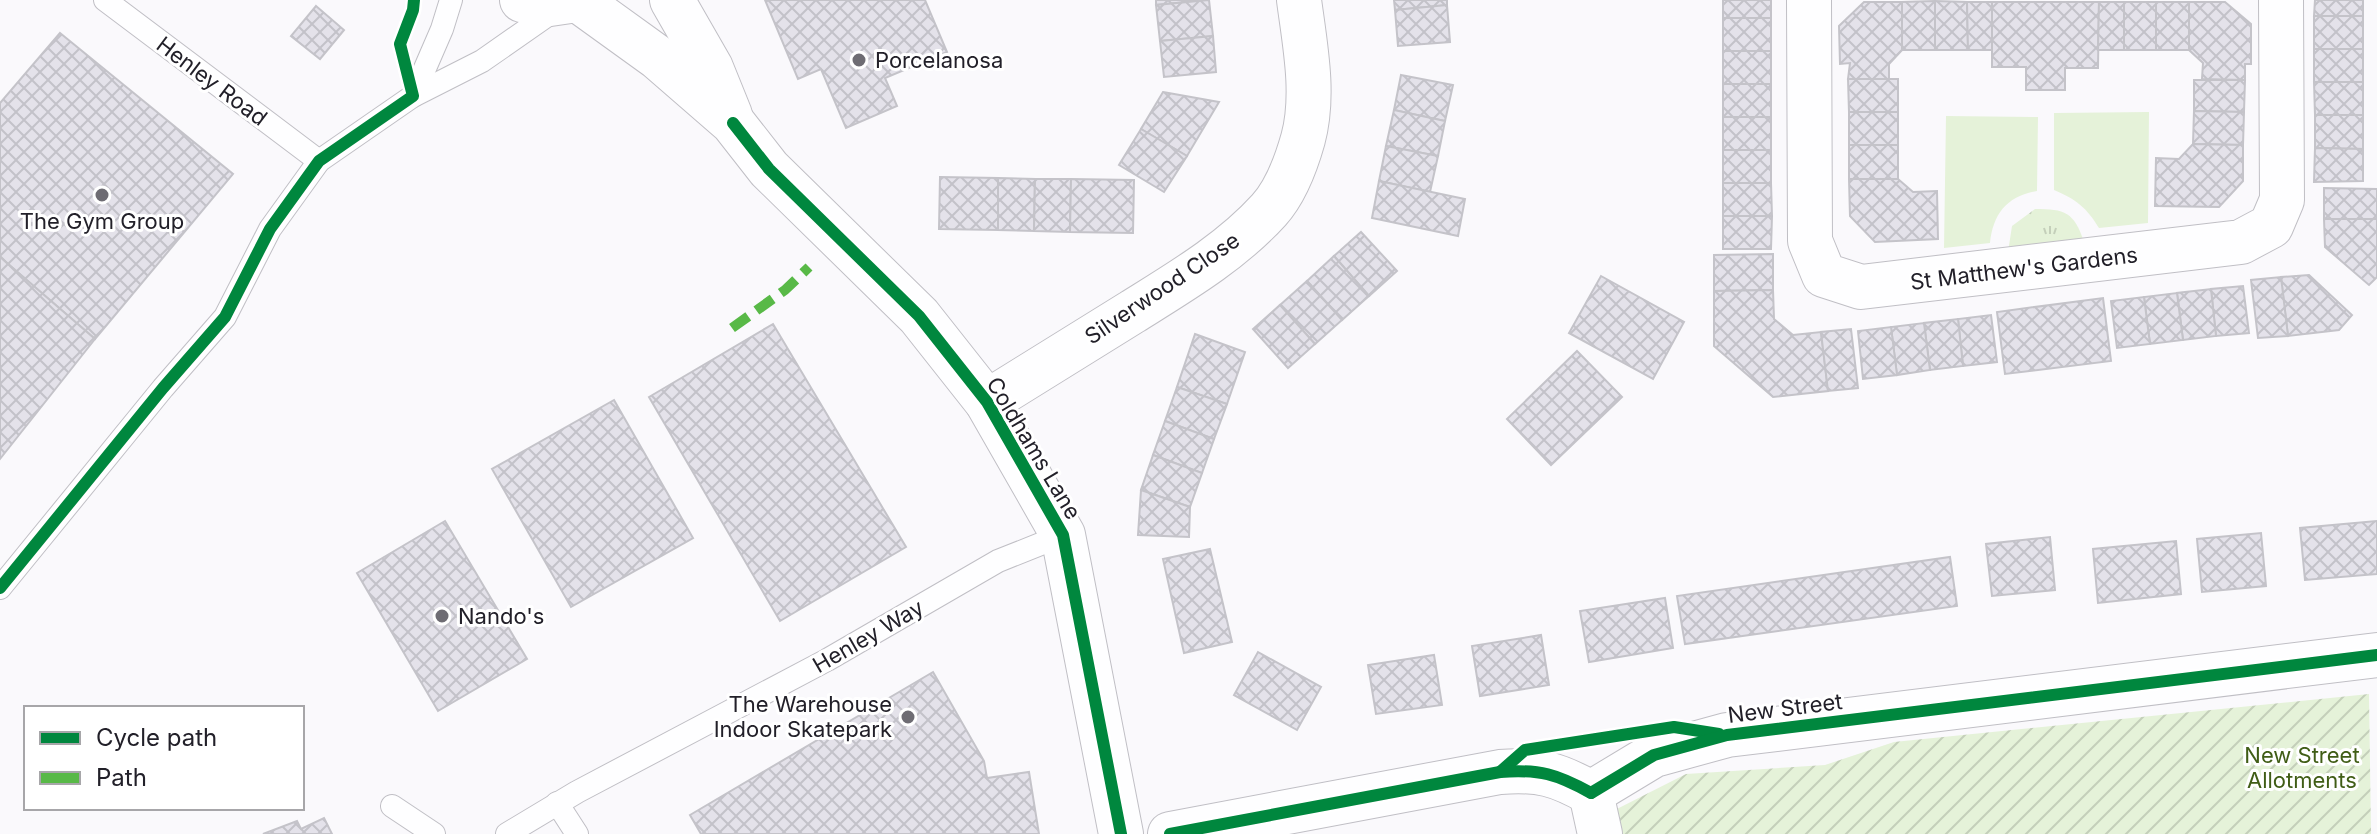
<svg xmlns="http://www.w3.org/2000/svg" width="2377" height="834" font-family="Inter,sans-serif">
<style>
.grass{fill:url(#grass-tufts)}
.park{fill:#e5f2d9}
.garden{fill:url(#garden-furrows)}
.building{fill:url(#building-cross-hatch);stroke:#c4c3c9;stroke-width:2}
.lines{fill:none;stroke-linecap:round;stroke-linejoin:round}
.service-casing{stroke:#c0bfc5;stroke-width:24}
.minor-casing{stroke:#c0bfc5;stroke-width:46}
.tertiary-casing{stroke:#c0bfc5;stroke-width:46}
.service{stroke:#fefeff;stroke-width:22}
.minor{stroke:#fefeff;stroke-width:44}
.tertiary{stroke:#fefeff;stroke-width:44}
.quiet{stroke:#58b947;stroke-width:10;stroke-dasharray:20 10;stroke-linecap:butt}
.cycleway-casing{stroke:#fff;stroke-width:17}
.cycleway{stroke:#00873e;stroke-width:12}
.poi-dot{fill:#6e6c73;stroke:#fff;stroke-width:3}
.labels{text-anchor:middle;stroke-width:6;stroke-linejoin:round;paint-order:stroke}
.poi-label{font-size:22px;fill:#222029;stroke:#fff;text-anchor:start}
.street-label{font-size:22px;fill:#222029;stroke:#fff}
.park-label{font-size:22px;fill:#405d16;stroke:#fff}
</style>
<defs>
<pattern id="grass-tufts" width="24" height="20" patternUnits="userSpaceOnUse" patternTransform="scale(2)"><rect width="24" height="20" fill="#e5f2d9"/><path d="M3 7l-1-3M5 7V3M7 7l1-3M15 17l-1-3M17 17v-4M19 17l1-3" fill="none" stroke="#c4cfba"/></pattern>
<pattern id="garden-furrows" width="10" height="10" patternUnits="userSpaceOnUse" patternTransform="scale(2)"><rect width="10" height="10" fill="#e5f2d9"/><path d="M-1 1l2-2M0 10L10 0M9 11l2-2" fill="none" stroke="#c4cfba"/></pattern>
<pattern id="building-cross-hatch" width="8" height="8" patternUnits="userSpaceOnUse" patternTransform="scale(2)"><rect width="8" height="8" fill="#e4e2ea"/><path d="M0 0l8 8M0 8l8-8" fill="none" stroke="#c3c2c9"/></pattern>
</defs>
<rect width="100%" height="100%" fill="#faf9fc"/>
<path class="grass" d="M2035,209C2065,209 2074,212 2084,242L2008,252L2012,226Z"/>
<g class="park">
<path d="M2149,112L2148,223L2099,228C2087,208 2076,199 2054,190V113Z"/>
<path d="M1946,116L2038,117L2037,191C2007,196 1993,214 1990,243L1944,248Z"/>
</g>
<polygon class="garden" points="2369,694 2371,834 1612,834 1607,814 1686,774 1825,765 1894,742"/>
<g class="building">
<polygon points="765,0 925,0 947,52 885,78 897,106 846,128 821,69 798,79"/>
<polygon points="1156,0 1207,0 1156,5"/>
<polygon points="1209,0 1213,36 1160,41 1156,5"/>
<polygon points="1394,0 1447,0 1447,5 1395,10"/>
<rect x="1723" y="0" width="48" height="18"/>
<polygon points="2315,0 2363,0 2363,16 2314,16"/>
<polygon points="1935,1 1935,50 1902,50 1902,2"/>
<polygon points="1935,1 1967,2 1968,50 1935,50"/>
<polygon points="1864,2 1902,2 1902,50 1889,64 1889,79 1848,79 1850,63 1840,64 1839,26"/>
<polygon points="1967,2 1992,2 1992,50 1968,50"/>
<polygon points="1992,2 2099,2 2098,68 2065,68 2065,90 2026,90 2026,67 1992,67"/>
<polygon points="2099,2 2124,2 2124,50 2098,50"/>
<rect x="2124" y="2" width="32" height="48"/>
<rect x="2156" y="2" width="33" height="48"/>
<polygon points="2189,2 2225,2 2251,24 2251,64 2245,64 2245,80 2202,79 2203,63 2189,50"/>
<polygon points="1447,5 1450,42 1398,46 1395,10"/>
<polygon points="316,6 344,30 320,59 291,36"/>
<rect x="2314" y="16" width="49" height="33"/>
<rect x="1723" y="18" width="48" height="33"/>
<polygon points="60,33 233,174 95,339 0,257 0,103"/>
<polygon points="1213,36 1216,72 1164,77 1160,41"/>
<rect x="2314" y="49" width="49" height="33"/>
<rect x="1723" y="51" width="48" height="33"/>
<polygon points="1401,75 1453,85 1445,121 1394,110"/>
<polygon points="1848,79 1898,79 1898,112 1849,112"/>
<polygon points="2194,80 2245,80 2244,112 2194,111"/>
<polygon points="2314,82 2363,82 2363,115 2315,115"/>
<rect x="1723" y="84" width="48" height="33"/>
<polygon points="1163,92 1219,102 1187,156 1141,129"/>
<polygon points="1394,110 1445,121 1438,156 1386,146"/>
<polygon points="2194,111 2244,112 2243,145 2193,144"/>
<rect x="1849" y="112" width="49" height="33"/>
<polygon points="2315,115 2363,115 2363,149 2315,148"/>
<rect x="1723" y="117" width="48" height="33"/>
<polygon points="1141,129 1187,156 1164,192 1119,165"/>
<polygon points="2193,144 2243,145 2243,181 2219,207 2155,206 2156,158 2179,159"/>
<rect x="1849" y="145" width="49" height="34"/>
<polygon points="1386,146 1438,156 1430,192 1379,181"/>
<polygon points="2315,148 2363,149 2363,181 2314,182"/>
<rect x="1723" y="150" width="48" height="33"/>
<polygon points="940,177 998,178 998,230 939,229"/>
<polygon points="998,178 1035,179 1034,231 998,230"/>
<polygon points="1035,179 1071,179 1070,232 1034,231"/>
<polygon points="1071,179 1134,180 1133,233 1070,232"/>
<polygon points="1849,179 1898,179 1913,192 1937,191 1938,239 1875,242 1850,216"/>
<polygon points="1379,181 1465,199 1458,236 1372,218"/>
<polygon points="1723,183 1771,183 1772,216 1723,216"/>
<polygon points="2324,188 2377,189 2377,219 2324,219"/>
<polygon points="1723,216 1772,216 1771,249 1723,249"/>
<polygon points="2324,219 2377,219 2377,277 2369,285 2325,247"/>
<polygon points="1361,232 1397,271 1369,296 1334,256"/>
<polygon points="1773,254 1773,290 1714,291 1714,255"/>
<polygon points="1334,256 1369,296 1342,320 1307,281"/>
<polygon points="0,257 95,339 0,459"/>
<polygon points="2309,275 2352,315 2339,330 2288,336 2281,277"/>
<polygon points="1601,276 1684,322 1653,379 1569,333"/>
<polygon points="2281,277 2288,336 2258,338 2251,280"/>
<polygon points="1307,281 1342,320 1315,344 1280,305"/>
<polygon points="2243,286 2249,333 2216,336 2211,289"/>
<polygon points="2211,289 2216,336 2183,340 2177,293"/>
<polygon points="1773,290 1774,319 1793,335 1821,332 1828,391 1773,397 1714,346 1714,291"/>
<polygon points="2177,293 2183,340 2150,344 2144,297"/>
<polygon points="2144,297 2150,344 2117,348 2111,301"/>
<polygon points="2103,298 2111,361 2005,374 1997,312"/>
<polygon points="1280,305 1315,344 1288,368 1253,329"/>
<polygon points="1991,315 1997,362 1963,366 1958,319"/>
<polygon points="1958,319 1963,366 1930,370 1924,323"/>
<polygon points="1924,323 1930,370 1897,375 1891,327"/>
<polygon points="773,324 906,547 780,621 649,397"/>
<polygon points="1891,327 1897,375 1863,379 1858,331"/>
<polygon points="1851,329 1858,388 1828,391 1821,332"/>
<polygon points="1195,334 1245,352 1227,404 1177,387"/>
<polygon points="1577,351 1622,397 1551,465 1507,419"/>
<polygon points="1177,387 1227,404 1214,439 1165,421"/>
<polygon points="614,400 693,538 571,607 492,469"/>
<polygon points="1165,421 1214,439 1202,473 1153,455"/>
<polygon points="1153,455 1202,473 1190,507 1141,490"/>
<polygon points="1141,490 1190,507 1189,537 1138,535"/>
<polygon points="445,521 527,659 438,711 357,573"/>
<polygon points="2377,521 2377,574 2305,580 2300,528"/>
<polygon points="2261,533 2266,586 2202,592 2197,539"/>
<polygon points="2050,537 2055,590 1992,596 1986,544"/>
<polygon points="2176,541 2181,594 2098,603 2093,549"/>
<polygon points="1210,549 1232,642 1184,653 1163,559"/>
<polygon points="1950,557 1957,606 1685,644 1677,596"/>
<polygon points="1665,598 1673,648 1589,662 1580,611"/>
<polygon points="1541,635 1549,685 1480,696 1472,646"/>
<polygon points="1258,652 1321,687 1297,730 1234,695"/>
<polygon points="1434,655 1442,705 1376,714 1368,665"/>
<polygon points="933,672 984,761 987,778 1029,772 1039,834 701,834 690,815"/>
<polygon points="324,818 332,834 263,834 297,821 301,829"/>
</g>
<g class="lines">
<defs>
<g id="service">
<polyline points="105,0 319,161"/>
<polyline points="413,96 442,29 451,0"/>
<polyline points="0,588 163,388 225,317 270,229 319,161 413,96 482,61 558,8"/>
<polyline points="557,803 577,834"/>
<polyline points="392,806 434,834"/>
<polyline points="507,834 577,792 827,660 998,561 1063,535"/>
</g>
<g id="minor">
<polyline points="1809,0 1810,241 1824,275 1861,287 2241,242 2271,226 2282,200 2281,0"/>
<path d="M987,402C1036,372 1084,342 1132,312C1180,282 1231,252 1269,210C1286,191 1296,164 1303,139C1315,95 1305,45 1299,0"/>
<polyline points="1591,793 1654,755 1727,735 2377,655"/>
<polyline points="1591,793 1600,834"/>
<path d="M1170,834L1500,772C1540,769 1557,774 1591,793"/>
</g>
<g id="tertiary">
<polyline points="522,0 543,5 577,0"/>
<polyline points="578,0 657,57 733,123 769,169 919,316 987,402 1063,535 1121,834"/>
<polyline points="672,0 711,68 730,115"/>
</g>
</defs>
<use href="#service" class="service-casing"/>
<use href="#minor" class="minor-casing"/>
<use href="#tertiary" class="tertiary-casing"/>
<use href="#service" class="service"/>
<use href="#minor" class="minor"/>
<use href="#tertiary" class="tertiary"/>
<polyline class="quiet" points="732,328 785,290 809,267"/>
<defs>
<g id="cycleway">
<polyline points="733,123 769,169 919,316 987,402 1063,535 1121,834"/>
<polyline points="0,588 163,388 225,317 270,229 319,161 413,96 400,44 413,10 414,0"/>
<polyline points="1500,772 1525,750 1674,727 1719,734"/>
<polyline points="1591,793 1654,755 1727,735 2377,655"/>
<path d="M1170,834L1500,772C1540,769 1557,774 1591,793"/>
</g>
</defs>
<use href="#cycleway" class="cycleway-casing"/>
<use href="#cycleway" class="cycleway"/>
</g>
<g class="poi-dot">
<circle cx="859" cy="60" r="8"/>
<circle cx="102" cy="195" r="8"/>
<circle cx="442" cy="616" r="8"/>
<circle cx="908" cy="717" r="8"/>
</g>
<g class="labels">
<g class="poi-label">
<text x="875" y="68">Porcelanosa</text>
<text x="102" y="229" text-anchor="middle">The Gym Group</text>
<text x="458" y="624">Nando's</text>
<text x="892" y="712" text-anchor="end">The Warehouse<tspan x="892" dy="25">Indoor Skatepark</tspan></text>
</g>
<g class="street-label">
<text transform="translate(212 81) rotate(37)" y="8">Henley Road</text>
<text transform="translate(2024 268) rotate(-7)" y="8">St Matthew's Gardens</text>
<text transform="translate(1162 288) rotate(-34)" y="8">Silverwood Close</text>
<text transform="translate(1034 448) rotate(59)" y="8">Coldhams Lane</text>
<text transform="translate(868 636) rotate(-30)" y="8">Henley Way</text>
<text transform="translate(1785 708) rotate(-7)" y="8">New Street</text>
</g>
<g class="park-label">
<text x="2302" y="763">New Street<tspan x="2302" dy="25">Allotments</tspan></text>
</g>
</g>
<rect x="24" y="706" width="280" height="104" fill="#ffffff" stroke="#a7a6a9" stroke-width="2"/>
<rect x="40" y="732" width="40" height="12" fill="#00873e" stroke="#a7a6a9" stroke-width="2"/>
<text x="96" y="746" font-size="24" fill="#222029">Cycle path</text>
<rect x="40" y="772" width="40" height="12" fill="#58b947" stroke="#a7a6a9" stroke-width="2"/>
<text x="96" y="786" font-size="24" fill="#222029">Path</text>
</svg>
